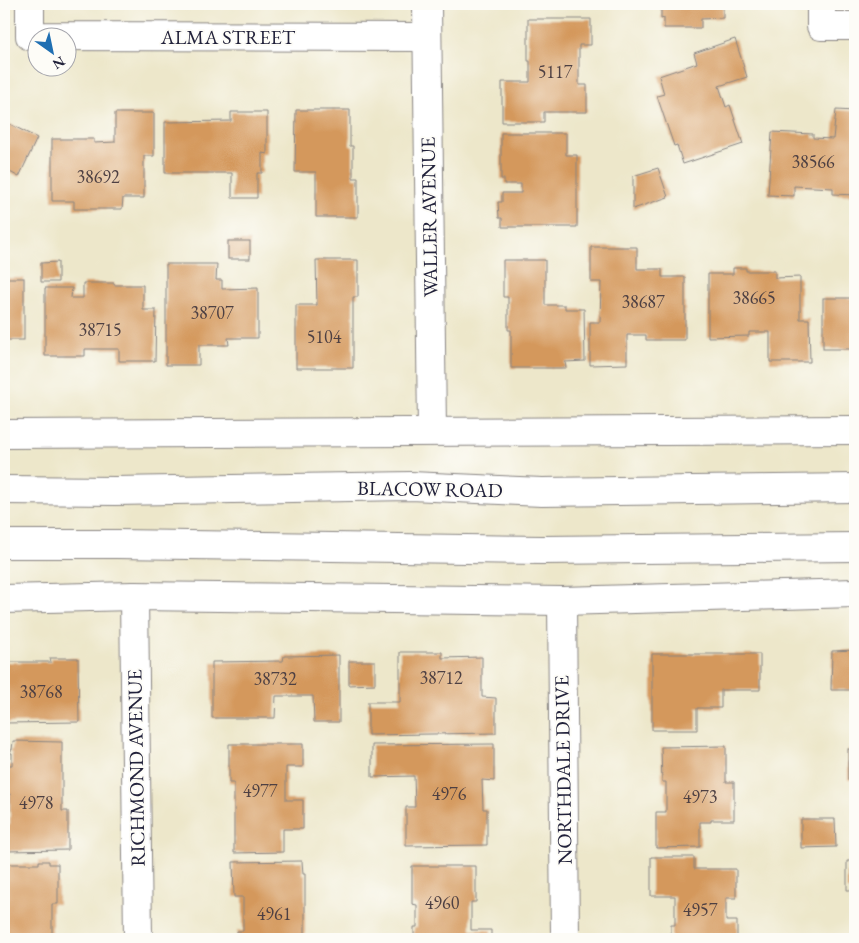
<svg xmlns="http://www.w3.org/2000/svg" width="859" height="943" font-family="'EB Garamond',serif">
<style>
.building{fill:#d4985c}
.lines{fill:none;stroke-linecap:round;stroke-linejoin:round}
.minor-casing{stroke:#888482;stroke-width:30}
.major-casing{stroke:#888482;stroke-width:30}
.minor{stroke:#fff;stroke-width:28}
.major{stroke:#fff;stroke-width:28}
.labels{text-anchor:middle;stroke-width:4;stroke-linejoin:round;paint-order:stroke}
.number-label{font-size:18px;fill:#4e4043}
.street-label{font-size:20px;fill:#22223b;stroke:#fdfcf7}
</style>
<rect width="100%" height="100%" fill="#fdfcf7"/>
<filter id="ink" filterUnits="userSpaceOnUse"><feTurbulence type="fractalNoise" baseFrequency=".02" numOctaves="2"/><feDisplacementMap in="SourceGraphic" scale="10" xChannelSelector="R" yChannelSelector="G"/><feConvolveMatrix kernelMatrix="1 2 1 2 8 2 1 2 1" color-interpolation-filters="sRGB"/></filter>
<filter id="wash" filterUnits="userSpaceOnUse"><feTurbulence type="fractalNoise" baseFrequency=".0096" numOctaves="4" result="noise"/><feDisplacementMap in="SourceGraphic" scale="20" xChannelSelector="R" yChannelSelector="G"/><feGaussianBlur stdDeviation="1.12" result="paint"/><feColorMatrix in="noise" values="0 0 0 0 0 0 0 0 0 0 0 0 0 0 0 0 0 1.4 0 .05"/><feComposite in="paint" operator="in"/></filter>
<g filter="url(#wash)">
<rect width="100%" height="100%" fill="#ede7ca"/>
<g id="blocks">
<g class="building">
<polygon points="661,4 723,4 723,18 701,19 701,28 664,28 664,18 661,19"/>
<polygon points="528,19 591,19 591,45 579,45 579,85 587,85 587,112 544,112 544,122 502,122 502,82 530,82 530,61 528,61"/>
<polygon points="735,39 747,77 719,86 726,107 730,105 743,144 683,164 677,145 674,146 657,96 664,94 659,76 697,63 694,53"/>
<polygon points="296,110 350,110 350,146 353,146 353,178 358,178 358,217 316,217 316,172 295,172"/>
<polygon points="836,110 855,111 855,195 833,194 833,188 794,186 794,196 768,195 772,132 813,134 813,138 833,139"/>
<polygon points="231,112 267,112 267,154 262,153 262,173 257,173 257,198 232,198 232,173 165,173 165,122 231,121"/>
<polygon points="115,113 154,113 154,156 144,156 144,198 123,198 122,209 74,209 74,201 52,201 52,139 94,139 94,143 115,142"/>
<polygon points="4,121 37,138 19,177 10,172 4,185"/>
<polygon points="501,133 566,133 566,155 577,155 577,227 502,227 502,218 499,218 498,202 502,202 502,193 521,193 521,184 504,184 504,179 501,179"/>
<polygon points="658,168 668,197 633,209 633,176"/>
<rect x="228" y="241" width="22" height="18"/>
<polygon points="591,247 637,247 637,269 662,269 662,277 685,277 685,340 646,340 646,335 627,335 627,364 590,365 590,322 600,322 601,282 591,282"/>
<polygon points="316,260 358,260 358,297 353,297 353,368 296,368 296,305 317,305"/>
<polygon points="503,260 545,260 545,305 565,305 565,309 584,309 585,361 565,362 566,368 511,368 511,330 508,330 508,297 503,297"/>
<polygon points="58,262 58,282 41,282 41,263"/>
<polygon points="166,264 217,264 216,280 222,280 222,289 258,288 258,338 228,338 229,345 199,345 199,365 166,365"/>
<polygon points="733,268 746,268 746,271 775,271 775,278 800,277 800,319 809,319 810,362 770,362 770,332 749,332 749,336 708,337 708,274 733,274"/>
<rect x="4" y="278" width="20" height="62"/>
<polygon points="83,283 114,283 114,285 143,285 143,310 156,310 155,361 119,361 119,349 85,349 85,356 45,356 45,288 72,288 71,298 83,298"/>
<rect x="823" y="298" width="32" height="51"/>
<polygon points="855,650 855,690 831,690 832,651"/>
<polygon points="400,652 442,652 442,658 482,657 482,697 496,698 496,733 368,735 368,702 400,702"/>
<polygon points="652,654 760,654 760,690 721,690 721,708 697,708 697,730 652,730"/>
<polygon points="339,655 339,722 314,722 313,696 276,696 275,718 212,718 212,662 283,661 284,656"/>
<polygon points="50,658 78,658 79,722 4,723 4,662 51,662"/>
<polygon points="349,661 375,661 375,684 349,685"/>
<polygon points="13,741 62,742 62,811 68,811 68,850 5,851 5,824 10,824 10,794 4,794 4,765 12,765 12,753 10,753 10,750 12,750"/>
<polygon points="229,744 303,744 303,767 286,767 286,800 303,800 303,829 283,829 283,852 234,853 234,783 229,783"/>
<polygon points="494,744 494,781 482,780 483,809 487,809 487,845 406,846 406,807 415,807 414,776 372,777 372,745"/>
<polygon points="726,746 726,782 734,782 734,820 711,820 711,822 700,822 700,847 656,848 656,812 666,812 666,782 662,782 661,747"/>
<rect x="848" y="749" width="7" height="31"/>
<polygon points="801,819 835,819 836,847 801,848"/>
<polygon points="651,857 694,857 694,869 736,869 736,898 726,898 726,921 737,921 737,939 671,939 671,925 675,925 675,896 651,896"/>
<polygon points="39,861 49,861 49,864 58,864 58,904 52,904 52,939 4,939 4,864 39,864"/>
<polygon points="302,861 303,874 305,874 305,939 237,939 237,931 243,931 243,897 234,897 233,862"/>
<polygon points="847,861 855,861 855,893 853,892 853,890 847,890"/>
<polygon points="412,866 476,866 476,902 471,902 471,930 491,930 491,939 414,939 414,927 417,927 417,905 412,904"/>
</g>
</g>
</g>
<g filter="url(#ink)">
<use href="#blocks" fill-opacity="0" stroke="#888482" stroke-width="1"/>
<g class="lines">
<defs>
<g id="minor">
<polyline points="30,4 30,36 427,37"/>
<polyline points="427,4 432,431"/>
<polyline points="821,4 821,26 855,26"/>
<polyline points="4,434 855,430"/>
<polyline points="134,596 138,939"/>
<polyline points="4,599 134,596 562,601 855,593"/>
<polyline points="562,601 565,939"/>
</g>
<g id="major">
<polyline points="4,490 115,491 411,486 542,492 855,488"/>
<polyline points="4,544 116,544 542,550 855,547"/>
</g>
</defs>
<use href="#minor" class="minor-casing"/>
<use href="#major" class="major-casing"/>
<use href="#minor" class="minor"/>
<use href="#major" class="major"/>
</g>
</g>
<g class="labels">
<g class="number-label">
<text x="555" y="78">5117</text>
<text x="813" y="168">38566</text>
<text x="98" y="183">38692</text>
<text x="754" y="304">38665</text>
<text x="643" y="308">38687</text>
<text x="212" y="319">38707</text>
<text x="100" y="336">38715</text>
<text x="324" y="343">5104</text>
<text x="441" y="684">38712</text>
<text x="275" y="685">38732</text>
<text x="41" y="698">38768</text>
<text x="260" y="797">4977</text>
<text x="449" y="800">4976</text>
<text x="700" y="803">4973</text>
<text x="36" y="809">4978</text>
<text x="442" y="909">4960</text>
<text x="700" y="916">4957</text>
<text x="274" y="920">4961</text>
</g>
<g class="street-label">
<text x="228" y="44">ALMA STREET</text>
<text transform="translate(429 217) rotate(-91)" y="7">WALLER AVENUE</text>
<text transform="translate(430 489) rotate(1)" y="7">BLACOW ROAD</text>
<text transform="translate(136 768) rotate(-91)" y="7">RICHMOND AVENUE</text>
<text transform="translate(563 770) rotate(-91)" y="7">NORTHDALE DRIVE</text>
</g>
</g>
<rect width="859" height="943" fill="none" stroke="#fdfcf7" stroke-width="20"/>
<g transform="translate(52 52) rotate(147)"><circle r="24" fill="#fdfcf7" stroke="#a5a5ac"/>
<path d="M0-4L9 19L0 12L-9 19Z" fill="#1f6fb2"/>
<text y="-8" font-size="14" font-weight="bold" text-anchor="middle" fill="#22223b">N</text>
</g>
</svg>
